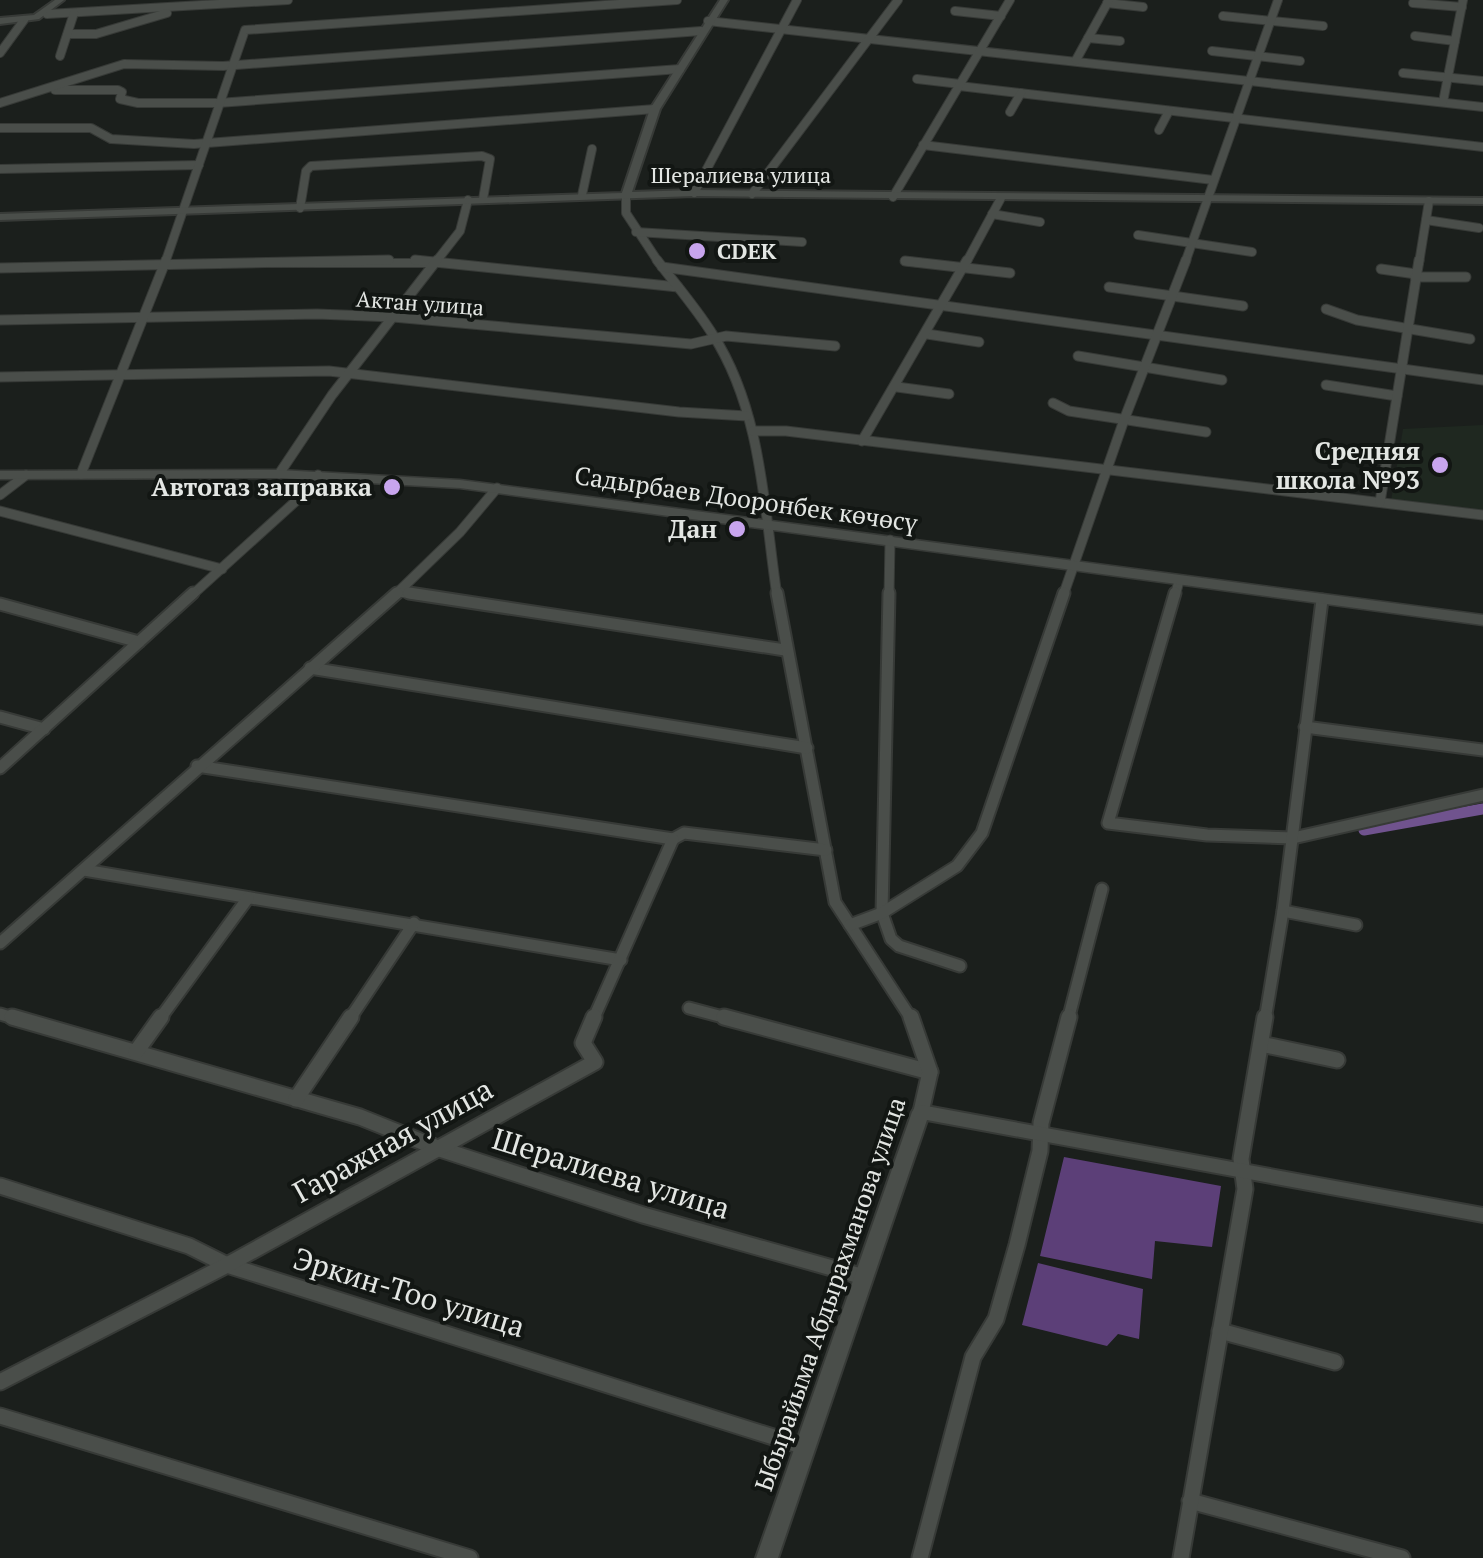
<svg xmlns="http://www.w3.org/2000/svg" width="1483" height="1558" font-family="'PT Serif',serif">
<style>
.built{fill:#1f2820}
.forest{fill:#5c3f78}
.lines{fill:none;stroke-linecap:round;stroke-linejoin:round}
.canal{stroke:#70538e;stroke-width:11}
.minor-far3-casing{stroke:#373a37;stroke-width:10}
.minor-far2-casing{stroke:#373a37;stroke-width:11}
.minor-far1-casing{stroke:#373a37;stroke-width:15}
.minor-casing{stroke:#373a37;stroke-width:19}
.tertiary-casing{stroke:#373a37;stroke-width:4}
.secondary-casing{stroke:#373a37;stroke-width:3}
.minor-far3{stroke:#4a4e4a;stroke-width:8}
.minor-far2{stroke:#4a4e4a;stroke-width:9}
.minor-far1{stroke:#4a4e4a;stroke-width:11}
.minor{stroke:#4a4e4a;stroke-width:15}
.tertiary{fill:#4a4e4a;fill-rule:evenodd}
.secondary{fill:#4a4e4a;fill-rule:evenodd}
.poi-dot{fill:#c8a5ee;stroke:#121613;stroke-width:4}
.labels{text-anchor:middle;stroke-width:8;stroke-linejoin:round;paint-order:stroke}
.far-street-label{font-size:22px;fill:#e3e6e3;stroke:#121613}
.far-poi-label{font-size:22px;font-weight:bold;fill:#e3e6e3;stroke:#121613;text-anchor:start}
.poi-label{font-size:25px;font-weight:bold;fill:#e3e6e3;stroke:#121613;text-anchor:end}
.street-label{font-size:25px;fill:#e3e6e3;stroke:#121613}
.near-street-label{font-size:30px;fill:#e3e6e3;stroke:#121613}
</style>
<rect width="100%" height="100%" fill="#1b1f1c"/>
<polygon class="built" points="1483,425 1483,512 1391,501 1403,429"/>
<g class="forest">
<polygon points="1064,1157 1221,1186 1212,1247 1155,1241 1152,1279 1040,1256"/>
<polygon points="1038,1263 1143,1289 1139,1339 1118,1334 1107,1346 1022,1325"/>
</g>
<g class="lines">
<polyline class="canal" points="1364,830 1483,809"/>
<defs>
<g id="minor-far3">
<polyline points="1107,3 1143,7"/>
<polyline points="1413,3 1462,7"/>
<polyline points="955,11 1001,16"/>
<polyline points="47,14 288,0"/>
<polyline points="1223,16 1323,26"/>
<polyline points="708,21 1483,107"/>
<polyline points="70,34 96,34 167,13"/>
<polyline points="1415,36 1455,41"/>
<polyline points="1088,38 1120,41"/>
<polyline points="1212,51 1300,61"/>
<polyline points="0,53 24,20"/>
<polyline points="60,56 74,13"/>
<polyline points="1076,60 1109,0"/>
<polyline points="1403,73 1483,81"/>
<polyline points="917,79 960,84"/>
<polyline points="959,86 1483,147"/>
<polyline points="55,90 118,90 122,92 120,99 138,103 218,103 680,69"/>
<polyline points="1443,102 1463,0"/>
<polyline points="0,103 124,64 223,66 701,31"/>
<polyline points="1010,112 1021,93"/>
<polyline points="0,128 91,128 111,139 194,144 655,109"/>
<polyline points="1159,130 1169,111"/>
<polyline points="923,145 1213,180"/>
<polyline points="0,169 199,165"/>
<polyline points="694,193 797,0"/>
<polyline points="626,194 626,213 659,263"/>
<polyline points="752,194 898,0"/>
<polyline points="582,195 592,149"/>
<polyline points="893,197 1010,0"/>
<polyline points="300,208 306,171 311,166 482,156 490,159 483,199"/>
<polyline points="992,214 1040,222"/>
<polyline points="1426,220 1479,228"/>
<polyline points="636,232 802,242"/>
<polyline points="1138,235 1252,252"/>
<polyline points="905,261 922,263"/>
<polyline points="165,263 245,30 677,0"/>
<polyline points="260,263 440,263"/>
<polyline points="435,263 460,231 468,200"/>
<polyline points="966,263 1001,198"/>
<polyline points="1185,263 1278,0"/>
<polyline points="1419,263 1429,201"/>
</g>
<g id="minor-far2">
<polyline points="415,260 678,287"/>
<path d="M657,260C676,285 697,309 713,335C762,411 764,509 777,596"/>
<polyline points="905,261 1010,273"/>
<polyline points="662,267 1483,380"/>
<polyline points="0,268 389,260"/>
<polyline points="1381,269 1416,274"/>
<polyline points="1415,277 1466,277"/>
<polyline points="1109,287 1243,306"/>
<polyline points="1326,309 1357,320 1470,339"/>
<polyline points="0,320 317,314 393,317 691,344 726,336 835,346"/>
<polyline points="927,334 979,342"/>
<polyline points="1078,356 1222,380"/>
<polyline points="0,377 329,371 679,412 747,416"/>
<polyline points="1326,385 1397,396"/>
<polyline points="897,387 949,394"/>
<polyline points="1053,403 1069,411 1206,432"/>
<polyline points="753,431 786,431 1483,515"/>
<polyline points="862,441 967,260"/>
<polyline points="1324,450 1387,460"/>
<polyline points="81,474 166,260"/>
<polyline points="279,474 332,395 437,260"/>
<polyline points="0,495 26,475"/>
<polyline points="1380,502 1419,260"/>
<polyline points="0,511 222,569"/>
<polyline points="399,592 425,596"/>
<polyline points="191,596 307,491 318,475"/>
<polyline points="394,596 460,532 497,488"/>
<polyline points="889,596 890,540"/>
<polyline points="1063,596 1124,420 1186,260"/>
<polyline points="1175,596 1179,581"/>
</g>
<g id="minor-far1">
<polyline points="409,593 785,650"/>
<polyline points="777,593 835,902 912,1020"/>
<polyline points="889,593 882,913 891,939 899,946 960,966"/>
<polyline points="1175,593 1108,823 1207,835 1293,838 1483,795"/>
<polyline points="0,604 139,642"/>
<polyline points="310,668 807,748"/>
<polyline points="0,717 44,729"/>
<polyline points="1305,727 1483,750"/>
<polyline points="197,766 673,839 684,833 826,850"/>
<polyline points="0,768 193,593"/>
<polyline points="84,870 621,960"/>
<polyline points="1283,911 1356,925"/>
<polyline points="850,925 882,913 957,866 982,833 1064,593"/>
<polyline points="0,943 397,593"/>
<polyline points="689,1008 734,1020"/>
<polyline points="0,1014 20,1020"/>
<polyline points="159,1020 248,898"/>
<polyline points="349,1020 414,923"/>
<polyline points="593,1020 673,839"/>
<polyline points="1068,1020 1102,889"/>
<polyline points="1265,1020 1283,911 1322,600"/>
</g>
<g id="minor">
<polyline points="12,1017 360,1117 440,1149 643,1215 864,1277"/>
<polyline points="724,1017 930,1072"/>
<polyline points="911,1017 930,1072 921,1112"/>
<polyline points="1261,1044 1337,1060"/>
<polyline points="136,1052 161,1017"/>
<polyline points="296,1099 351,1017"/>
<polyline points="0,1186 189,1246 227,1265 805,1447"/>
<polyline points="1220,1331 1335,1362"/>
<polyline points="0,1382 227,1265 595,1062 583,1043 594,1017"/>
<polyline points="0,1416 470,1558"/>
<polyline points="1190,1501 1402,1558"/>
<polyline points="920,1558 973,1357 996,1319 1017,1245 1040,1151 1041,1123 1069,1017"/>
<polyline points="1181,1558 1245,1189 1241,1159 1265,1017"/>
</g>
<g id="tertiary">
<polygon points="55,0 64,0 39,19 0,24 0,18 34,15"/>
<polygon points="720,0 728,0 660,109 632,192 694,190 1483,198 1483,204 694,196 0,220 0,214 622,193 650,109"/>
<polygon points="921,1105 1483,1208 1483,1222 927,1120 778,1558 756,1558 912,1112 915,1107"/>
</g>
<polygon id="secondary" points="279,470 460,480 1483,615 1483,625 460,488 279,478 0,479 0,471"/>
</defs>
<use href="#minor-far3" class="minor-far3-casing"/>
<use href="#minor-far2" class="minor-far2-casing"/>
<use href="#minor-far1" class="minor-far1-casing"/>
<use href="#minor" class="minor-casing"/>
<use href="#tertiary" class="tertiary-casing"/>
<use href="#secondary" class="secondary-casing"/>
<use href="#minor-far3" class="minor-far3"/>
<use href="#minor-far2" class="minor-far2"/>
<use href="#minor-far1" class="minor-far1"/>
<use href="#minor" class="minor"/>
<use href="#tertiary" class="tertiary"/>
<use href="#secondary" class="secondary"/>
</g>
<g class="poi-dot">
<circle cx="697" cy="251" r="10"/>
<circle cx="1440" cy="465" r="10"/>
<circle cx="392" cy="487" r="10"/>
<circle cx="737" cy="529" r="10"/>
</g>
<g class="labels">
<g class="far-street-label">
<text x="741" y="183">Шералиева улица</text>
<text transform="translate(420 303) rotate(4)" y="8">Актан улица</text>
</g>
<g class="far-poi-label">
<text x="717" y="259">CDEK</text>
</g>
<g class="poi-label">
<text x="1420" y="460">Средняя<tspan x="1420" dy="29">школа №93</tspan></text>
<text x="372" y="496">Автогаз заправка</text>
<text x="717" y="538">Дан</text>
</g>
<g class="street-label">
<text transform="translate(746 499) rotate(8)" y="9">Садырбаев Дооронбек көчөсү</text>
<text transform="translate(830 1294) rotate(-71)" y="9">Ыбырайыма Абдырахманова улица</text>
</g>
<g class="near-street-label">
<text transform="translate(393 1141) rotate(-29)" y="10">Гаражная улица</text>
<text transform="translate(611 1174) rotate(17)" y="10">Шералиева улица</text>
<text transform="translate(409 1293) rotate(17)" y="10">Эркин-Тоо улица</text>
</g>
</g>
</svg>
